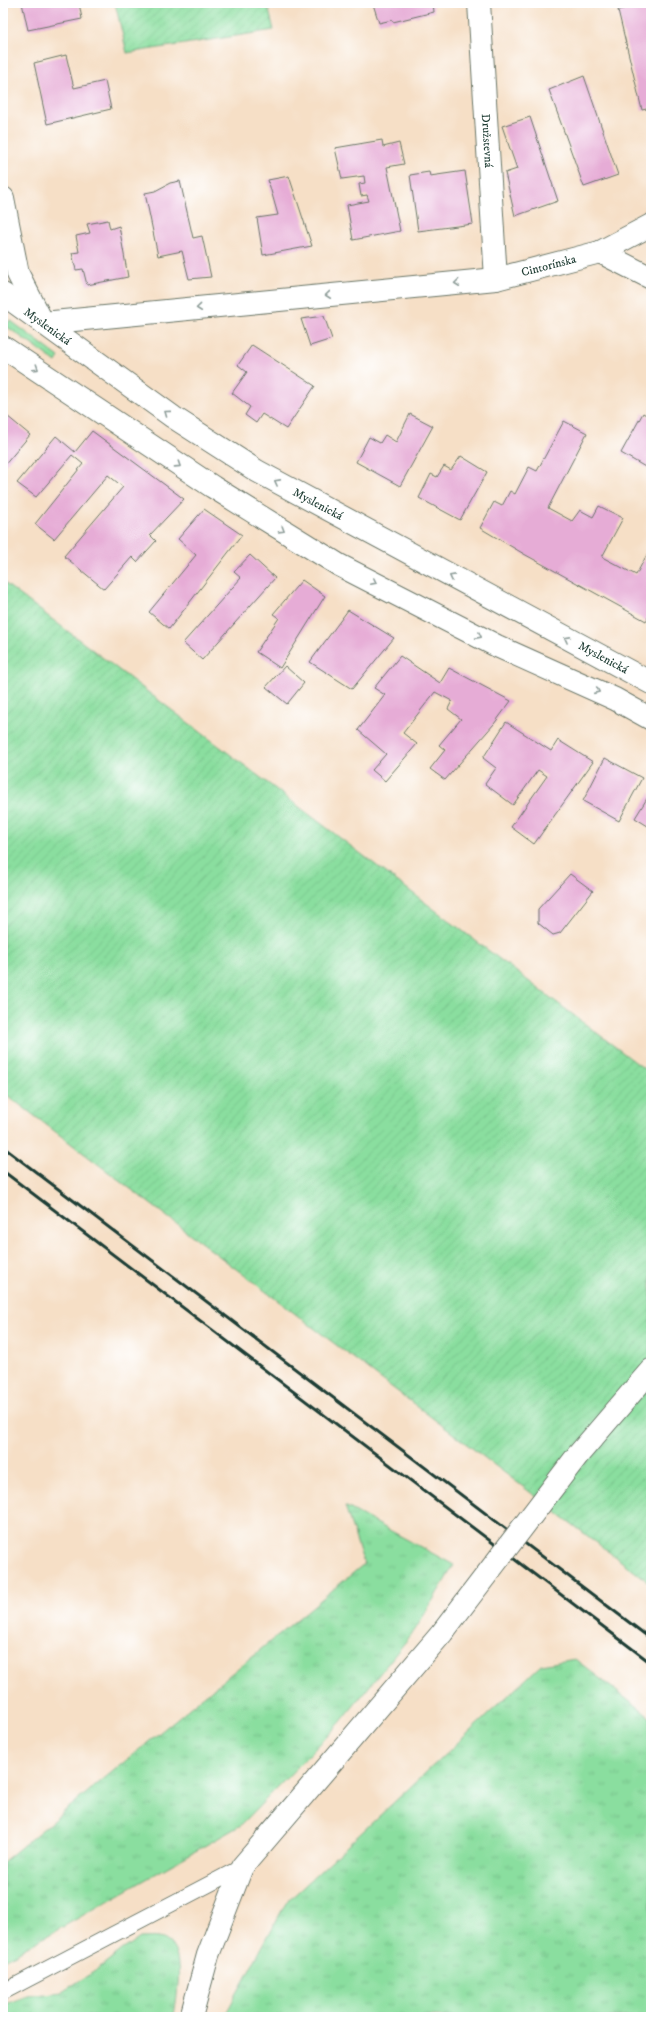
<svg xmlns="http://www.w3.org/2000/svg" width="654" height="2020" font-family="'IM FELL DW Pica',serif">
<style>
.grass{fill:url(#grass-tufts);stroke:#548e6a}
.garden{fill:url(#garden-furrows);stroke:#548e6a}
.building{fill:#e6acd6}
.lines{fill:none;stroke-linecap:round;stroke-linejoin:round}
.service-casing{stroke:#6a7667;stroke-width:17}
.minor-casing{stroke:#6a7667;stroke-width:24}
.secondary-casing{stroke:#6a7667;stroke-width:24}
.service{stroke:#fff;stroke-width:15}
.minor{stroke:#fff;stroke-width:22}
.secondary{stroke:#fff;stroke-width:22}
.rail{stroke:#1f3d34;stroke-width:3}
.minor-bridge-casing{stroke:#6a7667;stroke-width:24;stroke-linecap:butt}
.minor-bridge{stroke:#fff;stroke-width:22}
.oneway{stroke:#8f9e9a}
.labels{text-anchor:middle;stroke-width:4;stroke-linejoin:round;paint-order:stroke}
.street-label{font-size:12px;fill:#1f3d34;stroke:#fff}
</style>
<defs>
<pattern id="grass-tufts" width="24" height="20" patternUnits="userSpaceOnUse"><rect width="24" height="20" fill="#8ade9f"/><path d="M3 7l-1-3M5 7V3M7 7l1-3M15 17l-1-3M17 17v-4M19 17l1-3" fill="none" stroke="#77bf8a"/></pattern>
<pattern id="garden-furrows" width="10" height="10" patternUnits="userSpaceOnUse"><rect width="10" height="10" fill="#8ade9f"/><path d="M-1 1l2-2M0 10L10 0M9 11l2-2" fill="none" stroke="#77bf8a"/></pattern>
</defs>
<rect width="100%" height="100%" fill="#fff"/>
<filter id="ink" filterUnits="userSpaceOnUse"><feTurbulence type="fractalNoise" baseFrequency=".025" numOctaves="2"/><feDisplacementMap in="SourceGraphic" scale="8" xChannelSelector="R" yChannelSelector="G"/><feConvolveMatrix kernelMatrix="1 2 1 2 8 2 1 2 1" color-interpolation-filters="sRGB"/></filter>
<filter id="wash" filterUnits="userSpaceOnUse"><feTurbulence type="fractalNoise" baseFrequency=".012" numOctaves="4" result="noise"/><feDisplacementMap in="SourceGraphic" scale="16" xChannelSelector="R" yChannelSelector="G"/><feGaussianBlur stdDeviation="0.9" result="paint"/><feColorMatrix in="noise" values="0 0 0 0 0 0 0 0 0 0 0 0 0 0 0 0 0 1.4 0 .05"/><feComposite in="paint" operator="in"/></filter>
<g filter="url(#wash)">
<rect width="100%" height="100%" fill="#f6dfc6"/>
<g class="grass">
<polygon points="10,320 59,357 56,362 6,326"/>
<polygon points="345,1506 454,1565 415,1630 339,1724 241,1825 3,1961 3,1862 364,1564"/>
<polygon points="575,1659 651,1718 651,2017 224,2017 286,1903 541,1665"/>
<path d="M140,1938C146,1938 153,1937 159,1938C189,1943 176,1997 174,2017H38L35,2014L30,2017H3V2005L27,1996L62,1992L95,1971L122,1950Z"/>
</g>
<g class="garden">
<polygon points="115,3 267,3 274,30 127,53"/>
<polygon points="3,582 651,1074 651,1584 3,1092"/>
</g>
<g id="blocks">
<g class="building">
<polygon points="22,3 79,3 82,19 28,30"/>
<polygon points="379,3 433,3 434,12 393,22 392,20 379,23 373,4"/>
<polygon points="647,3 651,22 651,108 642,110 618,10"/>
<polygon points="66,55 74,88 105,81 111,109 47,124 34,63"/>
<polygon points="584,76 618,175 584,187 549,90"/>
<polygon points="530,117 558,201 515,216 505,173 517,169 502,126"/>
<polygon points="382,140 383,147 399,143 404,164 387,167 400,231 353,240 347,205 369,201 367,195 361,196 359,184 365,183 364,176 342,179 335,148"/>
<polygon points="465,171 473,224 418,231 410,175 429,172 430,176"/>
<polygon points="289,176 312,246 263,255 257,218 278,215 268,180"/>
<polygon points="180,181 193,238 202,236 211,277 189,279 182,251 158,256 145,193 155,191 170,183"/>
<polygon points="108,220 110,229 119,226 128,277 87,285 83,269 76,270 72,253 79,252 76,236 90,233 87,224"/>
<polygon points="324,316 332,339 310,346 301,319"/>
<polygon points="252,345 315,386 286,429 262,414 256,423 245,415 250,407 232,393 247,372 238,365"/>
<polygon points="643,413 651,418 651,460 647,468 621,453"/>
<polygon points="410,414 433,426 400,486 356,462 369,437 380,443 385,435 396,442"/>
<polygon points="7,416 30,435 3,467 3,420"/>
<polygon points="564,421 587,433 548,508 572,521 580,510 593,517 599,506 623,518 602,557 636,575 651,547 651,612 646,621 524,554 480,528 494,502 502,506 510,491 515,494 529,467 537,471"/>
<polygon points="92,431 184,499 150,535 156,541 137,562 132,557 104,589 64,556 123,487 108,475 54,539 35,524 83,464 72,455 36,497 17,483 56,436 75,452"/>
<polygon points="461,456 487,472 460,520 419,498 431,474 437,477 444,466 451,470"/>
<polygon points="204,509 242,535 169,629 149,612 196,555 178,539"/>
<polygon points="250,555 275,578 202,660 183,643 241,578 234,572"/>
<polygon points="302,580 325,596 280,668 256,652 279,618 273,614"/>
<polygon points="348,610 394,638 352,689 310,662"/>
<polygon points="400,656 440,683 449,668 511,701 494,724 445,780 430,769 445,750 439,745 461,719 448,709 452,701 435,692 403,733 417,744 385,781 372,770 386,754 358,730 385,695 374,688"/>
<polygon points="285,666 304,683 287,704 266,687"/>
<polygon points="506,722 551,751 558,740 593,762 534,844 511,827 547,776 538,770 513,805 485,784 496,768 483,758"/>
<polygon points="605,758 642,778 619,821 583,801"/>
<polygon points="651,792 651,828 635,818"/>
<polygon points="570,874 593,891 560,933 553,935 538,923 538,909"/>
</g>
</g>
</g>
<g filter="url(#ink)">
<use href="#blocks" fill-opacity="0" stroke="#6a7667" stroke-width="1"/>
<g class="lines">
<defs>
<polyline id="service" points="3,1992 242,1867"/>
<g id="minor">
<path id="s1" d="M479,3L496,279"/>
<path id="s2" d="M3,198L18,274L43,323L496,279L600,252L651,225"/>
<polyline points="600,252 651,278"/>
<polyline points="577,1456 651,1370"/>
<polyline points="191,2017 208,1955 242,1867 442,1633"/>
</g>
<g id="secondary">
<path id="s3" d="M3,294L173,417L257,471L651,683"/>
<polyline points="3,347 213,487 339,565 497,646 615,699 651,719"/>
</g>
</defs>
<use href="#service" class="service-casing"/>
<use href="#minor" class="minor-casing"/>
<use href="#secondary" class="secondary-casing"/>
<use href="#service" class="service"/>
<use href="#minor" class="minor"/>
<use href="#secondary" class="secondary"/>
<g class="rail">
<polyline points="3,1147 651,1639"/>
<polyline points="3,1171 651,1663"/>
</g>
<defs>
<polyline id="minor-bridge" points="442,1633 577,1456"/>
</defs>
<use href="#minor-bridge" class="minor-bridge-casing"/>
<use href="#minor-bridge" class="minor-bridge"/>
</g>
<defs><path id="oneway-chevron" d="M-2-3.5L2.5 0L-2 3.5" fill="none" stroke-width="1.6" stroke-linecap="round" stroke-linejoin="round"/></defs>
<g class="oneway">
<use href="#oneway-chevron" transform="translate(457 283) rotate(174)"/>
<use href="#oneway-chevron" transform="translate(328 295) rotate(174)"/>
<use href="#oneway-chevron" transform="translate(199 308) rotate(174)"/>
<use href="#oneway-chevron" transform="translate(36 368) rotate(33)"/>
<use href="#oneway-chevron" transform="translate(167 413) rotate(-144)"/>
<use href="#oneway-chevron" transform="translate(178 465) rotate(33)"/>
<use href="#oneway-chevron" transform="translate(277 482) rotate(-152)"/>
<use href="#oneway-chevron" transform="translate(282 530) rotate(32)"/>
<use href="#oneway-chevron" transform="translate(452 577) rotate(-152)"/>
<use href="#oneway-chevron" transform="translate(374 582) rotate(27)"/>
<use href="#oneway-chevron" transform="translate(479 636) rotate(28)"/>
<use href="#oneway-chevron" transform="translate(567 639) rotate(-152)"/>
<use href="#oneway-chevron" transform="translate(597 691) rotate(24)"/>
</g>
</g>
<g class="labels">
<g class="street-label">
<text dy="4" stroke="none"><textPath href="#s1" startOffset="138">Družstevná</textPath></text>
<text dy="4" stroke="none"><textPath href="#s2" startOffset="642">Cintorínska</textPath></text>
<text dy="4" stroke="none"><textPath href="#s3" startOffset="55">Myslenická</textPath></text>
<text dy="4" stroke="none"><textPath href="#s3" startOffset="379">Myslenická</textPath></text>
<text dy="4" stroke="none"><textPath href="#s3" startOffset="703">Myslenická</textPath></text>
</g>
</g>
<rect width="654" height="2020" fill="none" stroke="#fff" stroke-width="16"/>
</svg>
